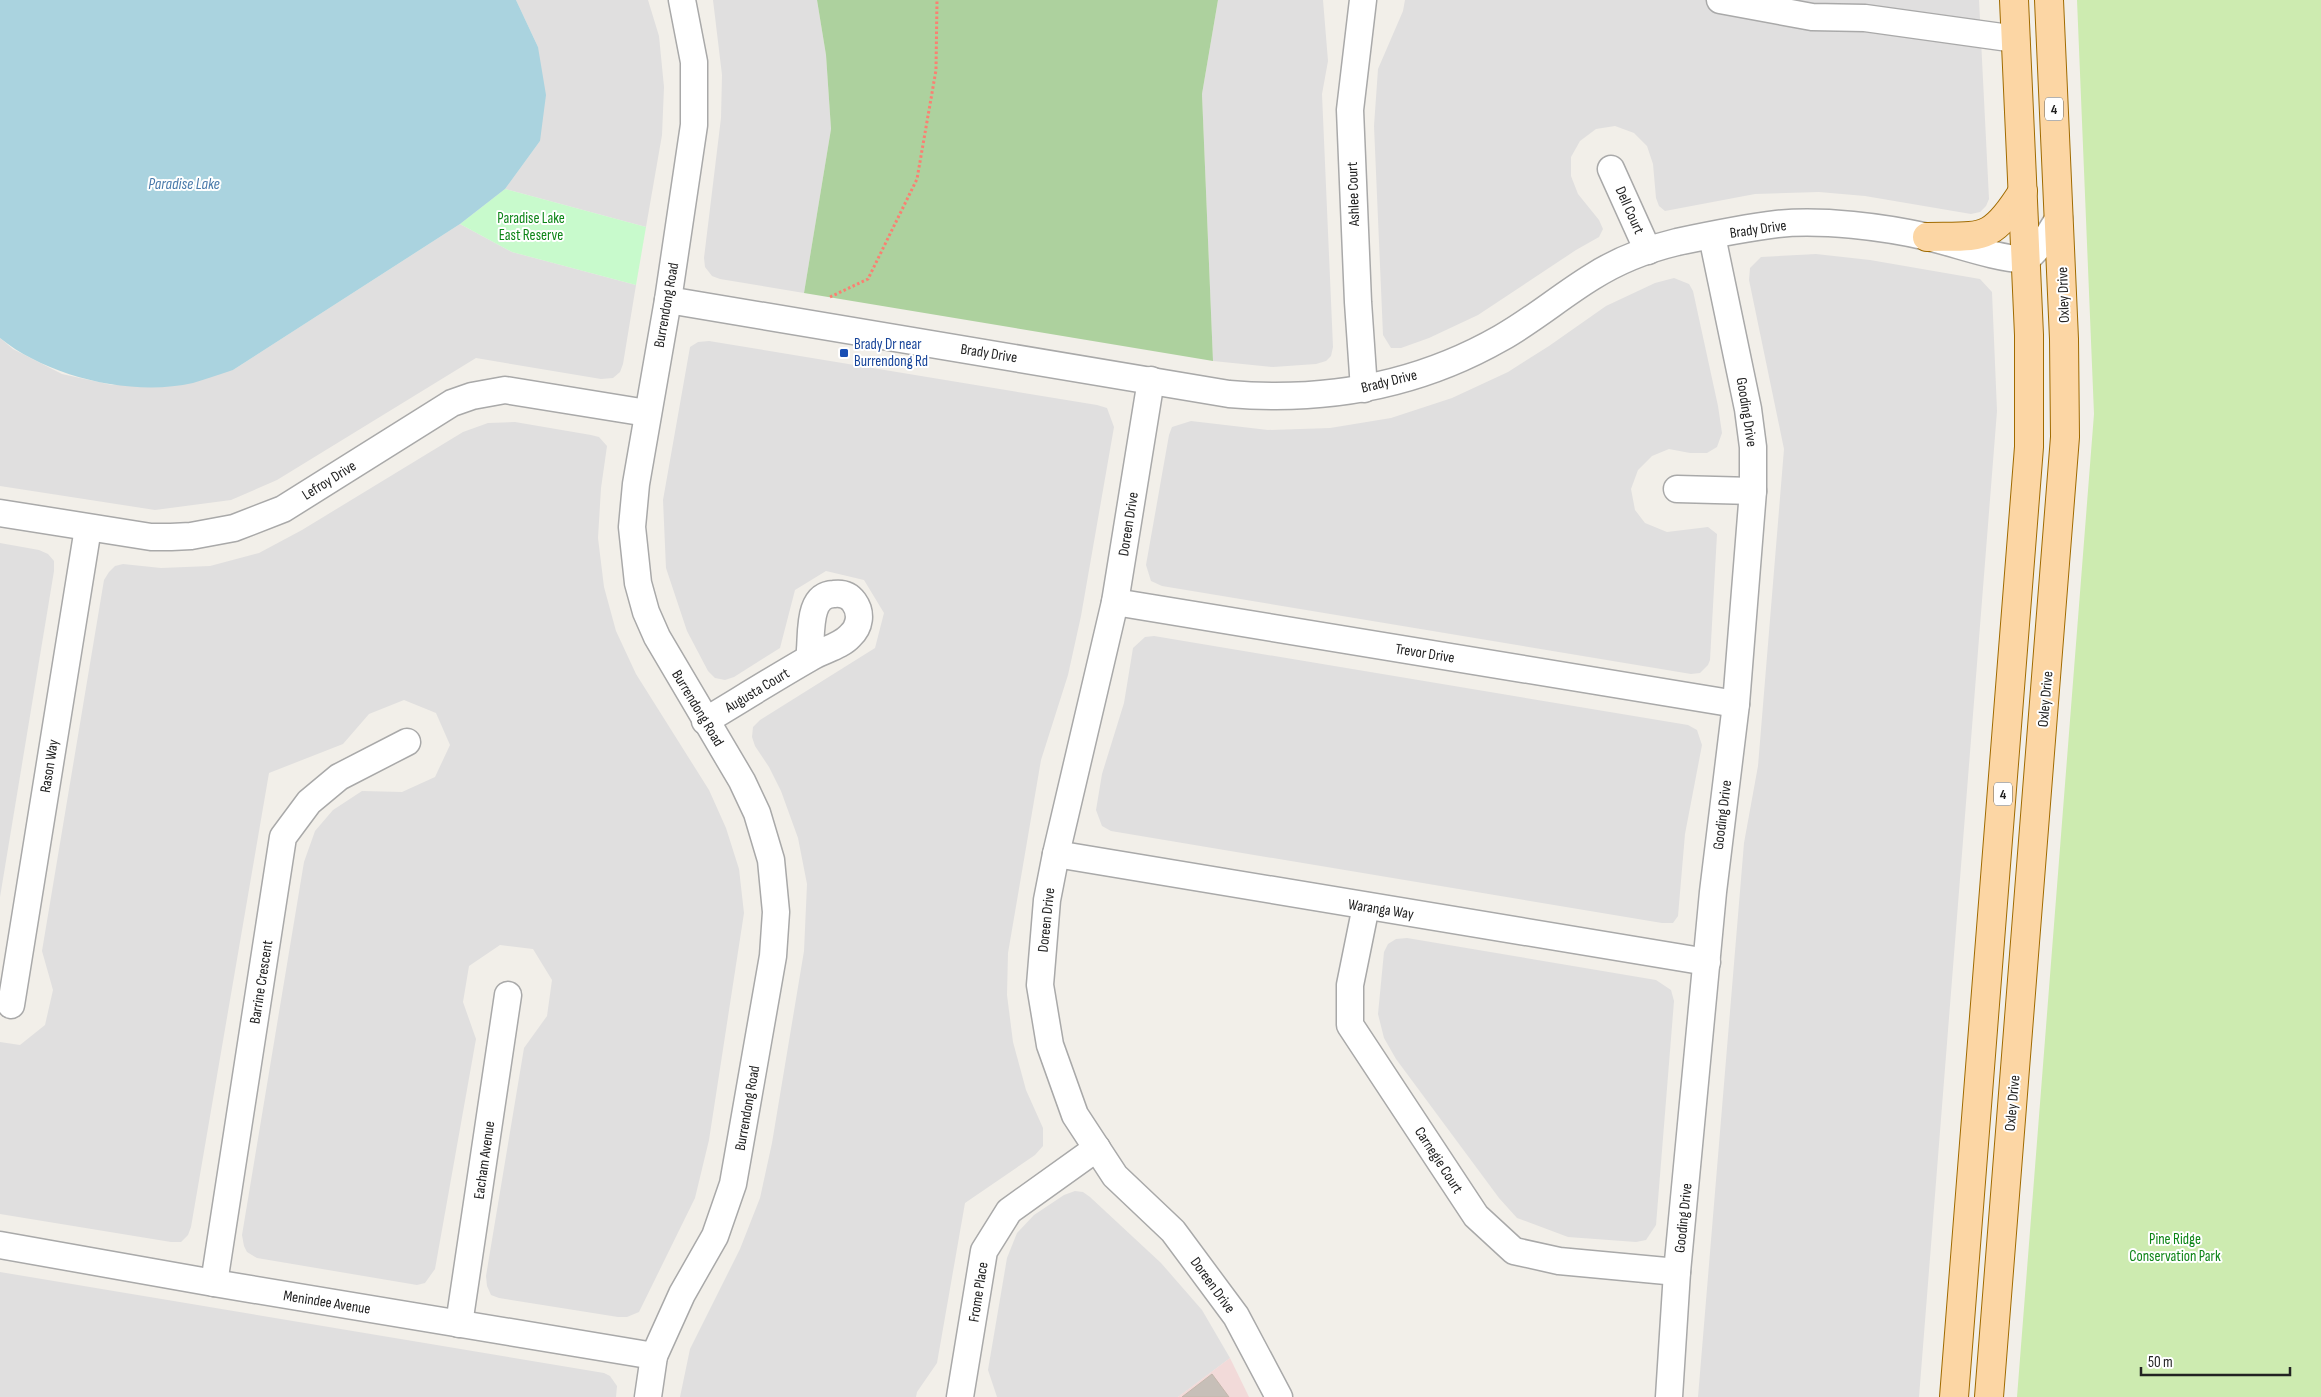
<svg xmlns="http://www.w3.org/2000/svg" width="2321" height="1397" font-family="'Sofia Sans Condensed',sans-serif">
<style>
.residential{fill:#e0dfdf}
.commercial{fill:#f2dad9}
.grass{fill:#cdebb0}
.forest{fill:#add19e}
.park{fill:#c8facc}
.water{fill:#aad3df}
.building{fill:#c7bfb8;stroke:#c4b6ab}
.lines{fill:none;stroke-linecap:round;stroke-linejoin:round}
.minor-casing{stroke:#a9a9a9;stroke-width:29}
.major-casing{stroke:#a06b00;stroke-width:30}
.path{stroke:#fa8072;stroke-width:3;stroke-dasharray:2.5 2.5;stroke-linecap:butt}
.minor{stroke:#fff;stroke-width:26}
.major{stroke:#fcd6a4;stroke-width:28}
.transit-dot{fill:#1a4fb4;stroke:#fff;stroke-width:2}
.labels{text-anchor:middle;stroke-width:4;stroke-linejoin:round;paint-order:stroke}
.shield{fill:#fff;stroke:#646464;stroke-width:1}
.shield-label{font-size:14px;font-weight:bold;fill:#222}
.street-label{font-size:15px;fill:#222;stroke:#fff}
.park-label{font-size:15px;fill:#0c8416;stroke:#fff}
.transit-label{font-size:15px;fill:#164399;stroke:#fff;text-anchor:start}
.water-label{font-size:16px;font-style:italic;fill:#4a7aab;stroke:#fff}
</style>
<rect width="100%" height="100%" fill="#f2efe9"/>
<g class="residential">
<polygon points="516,0 648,0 659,36 664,87 662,135 646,227 505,189 540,141 538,47"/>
<polygon points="713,0 817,0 826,55 831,129 804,293 720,279 712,276 705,267 704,258 721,118 722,75"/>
<polygon points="1218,0 1323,0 1328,61 1322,94 1333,347 1331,356 1326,361 1316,364 1273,367 1213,361 1202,94"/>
<polygon points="1405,0 1979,0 1989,199 1986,206 1980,212 1971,214 1865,196 1819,192 1755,194 1665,211 1659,206 1656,198 1653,164 1647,146 1634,133 1615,126 1596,129 1580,141 1571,157 1571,176 1578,194 1599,220 1603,229 1599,237 1576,250 1478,315 1429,338 1401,348 1391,348 1383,335 1374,126 1378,69 1403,11"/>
<polygon points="460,224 512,252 636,285 623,364 620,372 613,378 601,379 476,358 277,480 231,500 155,510 0,486 0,338 13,349 62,374 112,385 233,370"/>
<polygon points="1816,254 1870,260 1980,279 1992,292 1997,411 1919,1397 1698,1397 1744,843 1758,766 1784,449 1749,280 1750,268 1761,257"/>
<polygon points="1674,278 1689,284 1693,291 1718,406 1722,433 1717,447 1707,453 1690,453 1669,449 1652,456 1638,470 1631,489 1635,510 1645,523 1667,532 1708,527 1717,534 1710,660 1708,665 1700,673 1691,674 1162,586 1151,581 1146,565 1169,435 1172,427 1191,421 1268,430 1330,428 1391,418 1452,398 1508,372 1549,346 1606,306 1655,283"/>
<polygon points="709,341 1097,405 1107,408 1114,427 1081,616 1068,675 1041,760 1008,953 1007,995 1013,1042 1026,1090 1043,1128 1043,1146 1035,1155 965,1203 937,1363 917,1392 916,1397 680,1397 690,1349 740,1249 760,1198 772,1143 804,951 807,884 798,838 781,791 769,767 755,746 752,737 753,727 760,720 875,648 884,613 864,580 826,571 795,590 780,648 734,677 725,680 715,678 708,671 687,631 666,568 663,500 690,347 698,342"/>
<polygon points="515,422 591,435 599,437 607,446 601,488 598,538 604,587 616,631 636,674 709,790 726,828 739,869 744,913 709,1140 695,1198 639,1312 627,1317 618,1317 499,1298 491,1295 487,1286 486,1276 524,1048 547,1016 552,980 533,949 500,945 469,966 463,1002 476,1039 435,1269 425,1283 417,1285 257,1258 247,1252 244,1246 242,1235 304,862 315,831 333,810 362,791 402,792 435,777 450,745 436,713 404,700 369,714 343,744 269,773 191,1227 188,1235 181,1242 171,1242 0,1214 0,1042 20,1045 45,1025 53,990 42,951 104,580 109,572 115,566 123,564 161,568 210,566 259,553 302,530 463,432 488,423"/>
<polygon points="0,543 39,550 48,554 54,561 54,571 0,897"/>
<polygon points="1154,636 1688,725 1697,730 1702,745 1685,834 1678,916 1673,923 1662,923 1111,831 1102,826 1096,810 1102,774 1124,703 1133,648 1145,637"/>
<polygon points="1407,938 1656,980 1671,990 1674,1001 1656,1225 1646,1240 1636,1242 1568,1237 1517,1218 1499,1198 1396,1059 1384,1038 1378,1014 1384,952 1388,944 1396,939"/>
<polygon points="1075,1191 1083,1192 1090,1197 1161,1263 1202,1310 1230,1358 1178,1397 997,1397 988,1370 1007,1258 1017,1233 1034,1215 1064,1195"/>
<polygon points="0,1272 604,1373 610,1376 617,1386 616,1397 0,1397"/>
</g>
<polygon class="commercial" points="1230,1358 1249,1397 1178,1397"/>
<polygon class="grass" points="2077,0 2321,0 2321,1397 2017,1397 2094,414"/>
<polygon class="forest" points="817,0 1218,0 1202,94 1213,361 804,293 831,129 826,55"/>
<polygon class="park" points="505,189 646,227 636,285 512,252 460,224"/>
<path class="water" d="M0,0H516L538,47L546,95L540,141L505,189L460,224L233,370C220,374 207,379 193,383C132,397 48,377 0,338Z"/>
<polygon class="building" points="1212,1374 1229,1397 1182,1397"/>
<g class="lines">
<defs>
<g id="minor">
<polyline points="1363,0 1350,110 1358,302 1364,389"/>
<polyline points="1720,0 1812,17 1865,18 2016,39"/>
<polyline points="1611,169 1648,251"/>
<path d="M668,300L1229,394C1324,402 1417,386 1501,338C1533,320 1561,296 1592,277C1617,261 1648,249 1677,242C1710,235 1744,228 1777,224C1821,219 1884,227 1928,237C1961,245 1991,257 2026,260L2046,239L2059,218"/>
<polyline points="1151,380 1115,602 1056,854 1047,900 1040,985 1050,1045 1075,1115 1115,1176 1173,1231 1236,1316 1279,1397"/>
<polyline points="1677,489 1753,491"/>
<polyline points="0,513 151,537 171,537 191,536 234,528 283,509 452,403 472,396 505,390 647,413"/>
<polyline points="1115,602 1736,704"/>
<path d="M705,721C740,700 775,678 810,658C822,650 840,647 850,636C860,627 862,613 854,602C849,595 842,593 834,594C805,595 813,639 809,658"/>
<polyline points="1056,854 1707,962"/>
<polyline points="1366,906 1350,985 1350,1025 1476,1216 1514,1251 1559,1261 1677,1272"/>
<polyline points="11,1005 88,528"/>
<polyline points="0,1245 214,1283 654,1356"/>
<polyline points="214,1283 283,837 309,802 339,777 407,742"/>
<polyline points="459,1324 508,995"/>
<polyline points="648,1397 654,1356 682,1294 715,1236 733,1184 773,956 776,912 771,860 757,813 742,781 657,637 646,612 638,583 632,527 636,484 668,300 694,125 694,62 682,0"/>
<polyline points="960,1397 984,1251 1009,1211 1097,1148"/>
<polyline points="1669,1397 1677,1272 1713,892 1736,704 1753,491 1753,447 1748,409 1712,236"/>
</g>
<g id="major">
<path d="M1927,237C1984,236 1991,242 2023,191"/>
<polyline points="1954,1397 2029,447 2029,335 2014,0"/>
<polyline points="1989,1397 2065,437 2064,339 2049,0"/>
</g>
</defs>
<use href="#minor" class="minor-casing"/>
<use href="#major" class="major-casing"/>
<polyline class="path" points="830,297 868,279 917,179 936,70 937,0"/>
<use href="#minor" class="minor"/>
<use href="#major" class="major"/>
</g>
<rect class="transit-dot" x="839" y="348" width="10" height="10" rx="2.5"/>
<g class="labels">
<g class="shield">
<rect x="2045" y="97.5" width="18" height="23" rx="4"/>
<rect x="1994" y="782.5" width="18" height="23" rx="4"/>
</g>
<g class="shield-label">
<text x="2054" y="114">4</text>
<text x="2003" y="799">4</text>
</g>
<g class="street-label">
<text transform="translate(1353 194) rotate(-92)" y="5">Ashlee Court</text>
<text transform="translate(1630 210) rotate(66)" y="5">Dell Court</text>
<text transform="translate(1758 229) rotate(-8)" y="5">Brady Drive</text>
<text transform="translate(2063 295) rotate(-92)" y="5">Oxley Drive</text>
<text transform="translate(666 305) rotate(-80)" y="5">Burrendong Road</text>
<text transform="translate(989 353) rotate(9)" y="5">Brady Drive</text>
<text transform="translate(1389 381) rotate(-14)" y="5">Brady Drive</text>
<text transform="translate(1747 412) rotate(81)" y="5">Gooding Drive</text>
<text transform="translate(329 480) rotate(-32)" y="5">Lefroy Drive</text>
<text transform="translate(1128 524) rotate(-81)" y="5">Doreen Drive</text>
<text transform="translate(1425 653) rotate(9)" y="5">Trevor Drive</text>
<text transform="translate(757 690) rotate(-31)" y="5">Augusta Court</text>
<text transform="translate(2045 699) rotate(-85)" y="5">Oxley Drive</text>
<text transform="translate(698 708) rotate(59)" y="5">Burrendong Road</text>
<text transform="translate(49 766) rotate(-81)" y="5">Rason Way</text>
<text transform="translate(1722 815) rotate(-83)" y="5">Gooding Drive</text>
<text transform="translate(1381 909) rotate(9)" y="5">Waranga Way</text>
<text transform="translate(1046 920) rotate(-84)" y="5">Doreen Drive</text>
<text transform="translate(261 982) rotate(-81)" y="5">Barrine Crescent</text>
<text transform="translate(2012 1103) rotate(-85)" y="5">Oxley Drive</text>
<text transform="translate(747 1108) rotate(-80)" y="5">Burrendong Road</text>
<text transform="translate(484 1160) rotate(-82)" y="5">Eacham Avenue</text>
<text transform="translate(1439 1160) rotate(57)" y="5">Carnegie Court</text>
<text transform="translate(1683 1218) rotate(-84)" y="5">Gooding Drive</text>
<text transform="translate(1213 1285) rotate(54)" y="5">Doreen Drive</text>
<text transform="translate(978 1292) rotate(-81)" y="5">Frome Place</text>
<text transform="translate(327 1302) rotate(9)" y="5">Menindee Avenue</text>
</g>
<g class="park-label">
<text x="531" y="223">Paradise Lake<tspan x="531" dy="17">East Reserve</tspan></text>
<text x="2175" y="1244">Pine Ridge<tspan x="2175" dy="17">Conservation Park</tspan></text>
</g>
<g class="transit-label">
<text x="854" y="349">Brady Dr near<tspan x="854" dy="17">Burrendong Rd</tspan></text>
</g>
<g class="water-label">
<text x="184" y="189">Paradise Lake</text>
</g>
</g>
<path d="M2141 1367v8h149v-8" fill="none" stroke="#222222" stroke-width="2.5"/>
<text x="2148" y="1367" font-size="15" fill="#222222" stroke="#ffffff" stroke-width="4" paint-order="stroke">50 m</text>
</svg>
